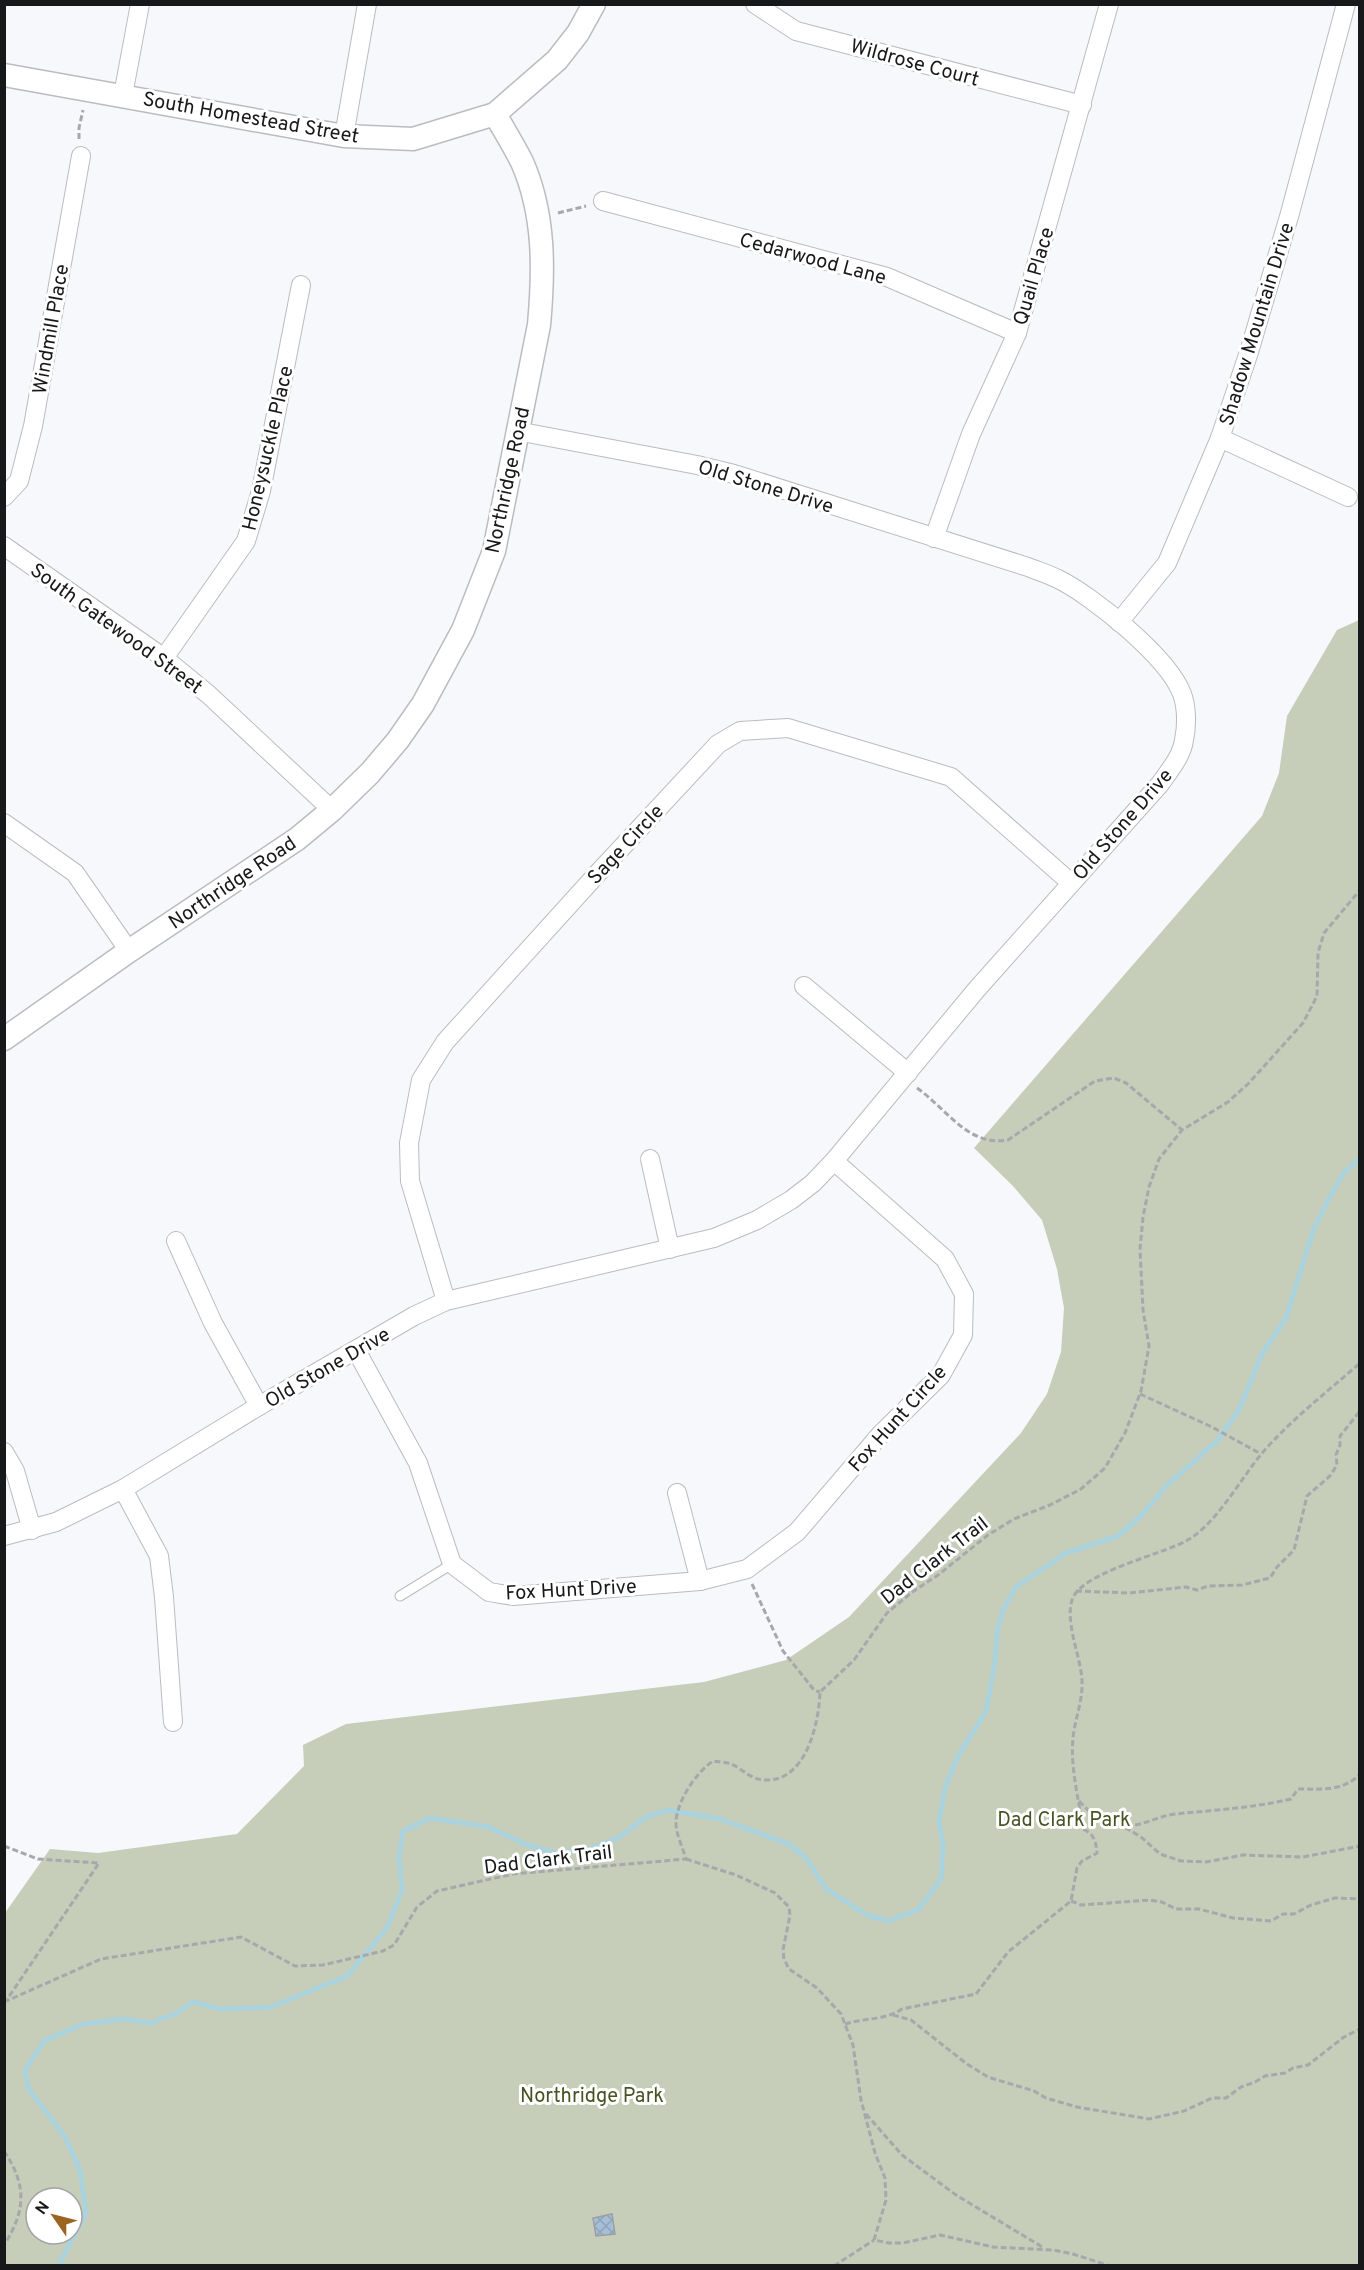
<svg xmlns="http://www.w3.org/2000/svg" width="1364" height="2270" font-family="Overpass,sans-serif">
<style>
.park{fill:#c6cdb9;fill-rule:evenodd}
.lines{fill:none;stroke-linecap:round;stroke-linejoin:round}
.stream{stroke:#abd3de;stroke-width:5}
.building{fill:url(#building-cross-hatch);stroke:#9c9fa1;stroke-width:1.5}
.service-casing{stroke:#babcbf;stroke-width:11}
.minor-casing{stroke:#babcbf;stroke-width:20}
.tertiary-casing{stroke:#babcbf;stroke-width:25}
.path{stroke:#a7a8ab;stroke-width:3;stroke-dasharray:6 3;stroke-linecap:butt}
.service{stroke:#fff;stroke-width:9}
.minor{stroke:#fff;stroke-width:18}
.tertiary{stroke:#fff;stroke-width:22}
.labels{text-anchor:middle;stroke-width:6;stroke-linejoin:round;paint-order:stroke}
.street-label{font-size:20px;fill:#171819;stroke:#fff}
.park-label{font-size:20px;fill:#465322;stroke:#fff}
</style>
<defs>
<pattern id="building-cross-hatch" width="8" height="8" patternUnits="userSpaceOnUse" patternTransform="scale(1.5)"><rect width="8" height="8" fill="#a7bed8"/><path d="M0 0l8 8M0 8l8-8" fill="none" stroke="#8fa3b9"/></pattern>
</defs>
<rect width="100%" height="100%" fill="#f6f8fb"/>
<path class="park" d="M1359,620V2265L5,2266V1913L50,1849L98,1853L237,1834L304,1766L303,1745L346,1724L704,1682L786,1660L849,1617L1021,1433L1047,1394L1061,1352L1064,1308L1057,1269L1042,1220L1013,1186L974,1148L1262,816L1279,773L1287,716L1337,630ZM36,2198H72V2234H36Z"/>
<g class="lines">
<polyline class="stream" points="58,2266 86,2213 80,2170 65,2137 28,2088 25,2070 44,2041 83,2024 125,2019 150,2023 175,2014 193,2002 221,2009 271,2007 347,1976 387,1928 402,1890 399,1857 403,1831 430,1818 489,1827 525,1844 554,1853 589,1849 618,1838 646,1817 668,1810 720,1819 789,1844 807,1859 826,1889 867,1915 888,1921 918,1910 941,1879 943,1843 939,1821 945,1788 957,1758 986,1711 995,1662 997,1633 1003,1610 1016,1587 1066,1553 1118,1536 1142,1515 1166,1486 1217,1441 1239,1410 1262,1354 1286,1318 1313,1231 1329,1198 1343,1174 1360,1158"/>
</g>
<polygon class="building" points="612,2214 615,2234 596,2236 593,2218"/>
<g class="lines">
<defs>
<polyline id="service" points="400,1596 452,1564"/>
<g id="minor">
<polyline points="755,4 796,31 1082,105"/>
<polyline points="123,95 140,4"/>
<polyline points="344,136 367,4"/>
<polyline points="603,201 887,277 1017,333"/>
<polyline points="1220,438 1348,497"/>
<polyline points="4,497 19,481 33,426 81,156"/>
<polyline points="934,538 971,434 1017,333 1109,4"/>
<polyline points="4,546 164,658 209,695 332,810"/>
<polyline points="1119,622 1167,563 1220,438 1249,352 1290,213 1346,4"/>
<polyline points="164,658 246,541 261,491 301,285"/>
<polyline points="4,823 75,873 129,951"/>
<polyline points="804,986 908,1073"/>
<polyline points="650,1159 670,1249"/>
<polyline points="176,1241 213,1323 259,1406"/>
<polyline points="446,1301 410,1181 409,1143 421,1080 445,1042 598,873 718,744 740,731 788,728 951,777 1071,883"/>
<polyline points="356,1350 418,1463 452,1564 489,1592 513,1596 700,1581 747,1569 797,1532 880,1435 941,1375 963,1335 964,1294 945,1259 834,1161"/>
<polyline points="4,1452 15,1471 32,1530"/>
<polyline points="123,1489 159,1556 164,1597 173,1722"/>
<polyline points="677,1493 700,1581"/>
<path d="M4,1536L56,1522L123,1489L259,1406L414,1316L446,1301L714,1238L757,1220L791,1200L813,1183L834,1161L977,989L1160,784C1169,771 1182,756 1184,740C1187,726 1187,707 1182,694C1169,658 1093,596 1058,579C1048,574 1038,571 1028,567L734,474L697,465L517,431"/>
</g>
<g id="tertiary">
<polyline points="4,75 344,136 413,139 495,114 557,60 578,33 594,4"/>
<path d="M4,1039L129,951L297,839L332,810L370,773L398,740L423,704L463,630L494,551L539,325C544,270 545,214 522,162C514,146 504,130 495,114"/>
</g>
</defs>
<use href="#service" class="service-casing"/>
<use href="#minor" class="minor-casing"/>
<use href="#tertiary" class="tertiary-casing"/>
<g class="path">
<polyline points="79,139 79,128 83,110"/>
<polyline points="558,213 586,206"/>
<path d="M917,1088C947,1109 968,1147 1008,1140L1095,1081L1114,1078L1126,1083L1182,1130"/>
<polyline points="1140,1394 1212,1427 1261,1454"/>
<polyline points="752,1584 783,1651 814,1690 820,1692"/>
<polyline points="1076,1591 1129,1593 1186,1587 1197,1590 1208,1586 1242,1585 1270,1578 1277,1567 1294,1550 1307,1496 1330,1476 1337,1465 1336,1455 1340,1445 1340,1436 1360,1411"/>
<polyline points="1079,1801 1089,1811 1116,1822 1141,1837 1160,1854 1181,1861 1206,1862 1243,1855 1303,1857 1360,1846"/>
<path d="M1126,1826C1146,1825 1158,1816 1175,1814C1214,1810 1253,1808 1291,1799L1298,1789C1320,1789 1343,1792 1360,1774"/>
<polyline points="4,1846 38,1859 99,1863 6,2001"/>
<polyline points="686,1859 736,1875 775,1893 789,1907 790,1915 783,1950 784,1959 789,1969 817,1988 841,2014 853,2045 861,2100 875,2153 885,2178 886,2200 874,2240 889,2243 903,2243 940,2235 993,2247 1053,2250 1073,2254 1110,2266"/>
<polyline points="1071,1901 1081,1905 1150,1900 1162,1902 1176,1909 1199,1909 1233,1918 1271,1921 1283,1914 1294,1914 1311,1905 1335,1898 1360,1899"/>
<path d="M4,2002L101,1959L241,1937L295,1966L323,1965L383,1951L394,1945L417,1907L437,1891L513,1874L686,1859C683,1848 675,1832 676,1821C678,1799 696,1773 713,1761C719,1762 726,1762 731,1764C743,1769 750,1779 764,1780C806,1783 819,1723 820,1692L854,1660L887,1613L911,1593L938,1575L988,1535L1014,1519L1050,1505L1081,1489L1105,1468L1125,1433L1141,1391L1149,1346L1143,1310L1140,1249L1143,1217L1149,1187L1159,1159L1182,1130L1228,1102L1248,1084L1303,1023L1317,996L1318,953L1324,933L1360,890"/>
<polyline points="893,2015 911,2020 967,2064 988,2077 1034,2091 1046,2098 1077,2107 1149,2119 1184,2111 1212,2098 1226,2098 1241,2087 1255,2082 1265,2076 1285,2073 1293,2068 1308,2065 1344,2037 1360,2029"/>
<path d="M845,2024C864,2018 886,2020 902,2009L976,1994L1008,1952L1071,1901L1077,1868L1082,1861L1097,1853C1096,1841 1094,1834 1083,1829C1079,1800 1070,1767 1073,1738C1075,1718 1083,1701 1082,1681C1081,1657 1065,1624 1072,1600C1080,1573 1160,1555 1186,1541C1217,1524 1240,1479 1263,1452C1292,1419 1327,1392 1360,1363"/>
<polyline points="866,2114 902,2155 956,2195 1044,2248"/>
<path d="M4,2151C27,2185 26,2211 4,2245"/>
<polyline points="834,2266 874,2240"/>
</g>
<use href="#service" class="service"/>
<use href="#minor" class="minor"/>
<use href="#tertiary" class="tertiary"/>
</g>
<g class="labels">
<g class="street-label">
<text transform="translate(915 62) rotate(15)" y="7">Wildrose Court</text>
<text transform="translate(251 117) rotate(10)" y="7">South Homestead Street</text>
<text transform="translate(813 258) rotate(15)" y="7">Cedarwood Lane</text>
<text transform="translate(1033 276) rotate(-74)" y="7">Quail Place</text>
<text transform="translate(1256 324) rotate(-73)" y="7">Shadow Mountain Drive</text>
<text transform="translate(50 329) rotate(-80)" y="7">Windmill Place</text>
<text transform="translate(267 448) rotate(-77)" y="7">Honeysuckle Place</text>
<text transform="translate(507 480) rotate(-78)" y="7">Northridge Road</text>
<text transform="translate(766 486) rotate(17)" y="7">Old Stone Drive</text>
<text transform="translate(117 628) rotate(36)" y="7">South Gatewood Street</text>
<text transform="translate(1122 824) rotate(-49)" y="7">Old Stone Drive</text>
<text transform="translate(625 844) rotate(-47)" y="7">Sage Circle</text>
<text transform="translate(232 882) rotate(-34)" y="7">Northridge Road</text>
<text transform="translate(327 1367) rotate(-30)" y="7">Old Stone Drive</text>
<text transform="translate(897 1418) rotate(-48)" y="7">Fox Hunt Circle</text>
<text transform="translate(934 1560) rotate(-38)" y="7">Dad Clark Trail</text>
<text transform="translate(571 1589) rotate(-3)" y="7">Fox Hunt Drive</text>
<text transform="translate(548 1859) rotate(-7)" y="7">Dad Clark Trail</text>
</g>
<g class="park-label">
<text x="1064" y="1826">Dad Clark Park</text>
<text x="592" y="2102">Northridge Park</text>
</g>
</g>
<rect width="1364" height="2270" fill="none" stroke="#171819" stroke-width="12"/>
<g transform="translate(54 2216) rotate(305)"><circle r="28" fill="#ffffff" stroke="#a2a3a3" stroke-width="1.5"/>
<path d="M0-4.5L10 22L0 15L-10 22Z" fill="#9c6321"/>
<text y="-9" font-size="16" font-weight="bold" text-anchor="middle" fill="#171819">N</text>
</g>
</svg>
